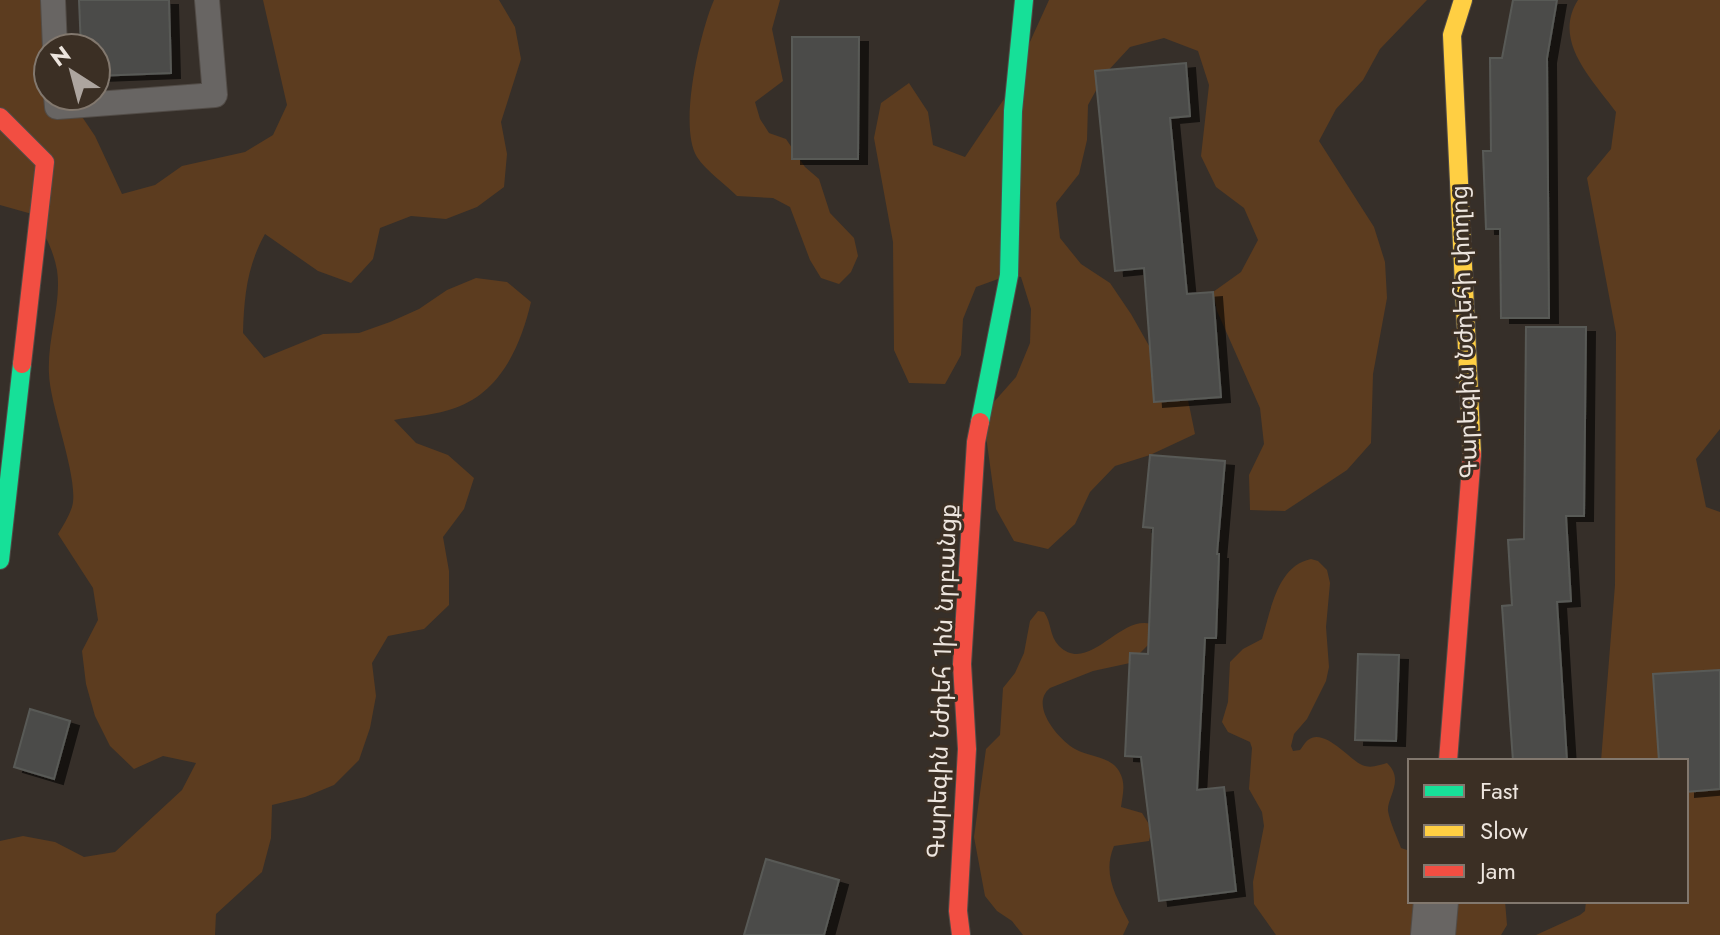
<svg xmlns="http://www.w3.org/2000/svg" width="1720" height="935" font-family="Jost,'Noto Sans Armenian',sans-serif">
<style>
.green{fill:#5c3c1f}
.building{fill:#4c4c4a;stroke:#595a57;stroke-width:2;filter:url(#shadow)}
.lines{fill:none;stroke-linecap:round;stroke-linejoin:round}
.lane-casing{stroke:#524c47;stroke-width:26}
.street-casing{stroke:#524c47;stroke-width:46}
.fast-casing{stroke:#524c47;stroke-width:20}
.slow-casing{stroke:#524c47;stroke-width:20}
.jam-casing{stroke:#524c47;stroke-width:20}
.lane{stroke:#686563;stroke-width:24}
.street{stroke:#686563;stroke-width:44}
.fast{stroke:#16e098;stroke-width:18}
.slow{stroke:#ffcf43;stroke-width:18}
.jam{stroke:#f24e42;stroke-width:18}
.labels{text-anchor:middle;stroke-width:6;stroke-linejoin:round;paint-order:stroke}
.street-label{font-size:24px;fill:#ede5de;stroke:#3b2f24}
</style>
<defs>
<filter id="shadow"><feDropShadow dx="9" dy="5" stdDeviation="0" flood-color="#0009"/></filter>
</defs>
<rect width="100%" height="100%" fill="#362f29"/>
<g class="green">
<path d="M0,0H55L48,48V96H68L95,136L122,194L155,185L182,166L245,152L273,135L287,105L263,0H499L515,27L521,59L501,122L507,154L504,187L477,207L446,219L411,216L380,228L373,259L351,283L318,271L265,234C247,266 244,297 243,333L264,358L323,334L359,333L390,322L419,309L447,290L476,278L507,282L531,302C521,345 501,392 455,408C437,415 414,416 394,420L416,443L448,455L474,478L464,509L443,537L449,571V605L424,629L388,636L372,663L376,696L370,728L359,760L334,785L305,797L272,805L271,838L262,872L216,914L215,935H0V841L23,836L55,842L84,857L115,852L182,790L196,763L163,756L134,769L110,746L95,716L86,684L82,651L98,620L93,588L58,534C63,526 69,516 72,507C80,481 50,407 49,374C47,338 62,303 57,270C53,248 43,231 32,214L0,205Z"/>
<path d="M714,0H780L772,29L783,81L755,102L760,119L769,133L786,139L805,167L819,179L830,213L854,238L858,256L851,272L839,284L821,278L810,260L790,207L773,198L737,196C725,184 706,171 697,157C678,126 700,32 714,0Z"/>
<polygon points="1049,0 1427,0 1380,49 1363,80 1336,109 1319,141 1374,227 1385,262 1387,298 1373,374 1371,443 1347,470 1285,511 1250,510 1249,475 1264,444 1260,408 1217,311 1213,292 1241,272 1258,240 1244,208 1216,187 1201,156 1209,85 1198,51 1164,38 1130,47 1105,74 1088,105 1087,140 1079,174 1056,203 1060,238 1081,264 1110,283 1131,314 1165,374 1188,400 1195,434 1150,455 1115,466 1090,492 1075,524 1048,549 1014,541 996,509 986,436 993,403 1016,377 1030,343 1031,309 1021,277 1009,275 976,287 963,319 961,355 945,384 909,383 894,350 893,242 874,138 881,103 909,83 928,112 933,145 965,157 1004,99"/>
<path d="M1578,0H1720V429L1696,459L1706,507L1720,512V935H1536L1580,915L1585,911L1586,901H1686V761H1601L1615,585L1616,333L1587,178L1611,149L1616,112C1592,79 1552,41 1578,0Z"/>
<path d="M1311,559L1318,561L1327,570L1330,583L1326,627L1329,667L1326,681L1307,719L1294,734L1291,746L1293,751L1300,750C1303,747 1304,743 1308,740C1324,727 1350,760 1362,765C1371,769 1379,765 1387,763C1405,780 1387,797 1388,811C1390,823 1397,837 1401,848L1410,851V901H1505L1507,925L1501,935H1276L1254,904L1253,882L1264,826L1262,812L1249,789L1252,748L1250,742L1228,732L1222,722L1228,702L1230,662L1243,649L1262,639C1271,610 1277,566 1311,559Z"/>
<path d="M1038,611L1044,612C1052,623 1049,636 1059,646C1089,675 1119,615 1151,624L1152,638L1148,645L1130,663L1093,671L1050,688C1029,705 1058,739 1075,749C1089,757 1110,756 1119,771C1126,783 1123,793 1121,807L1142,813L1152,829L1149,841L1114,846C1102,874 1116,896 1129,922L1123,935H1023L1012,921L997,911L985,896L974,837L986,749L1000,735L1003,688L1015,673L1024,653L1030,621Z"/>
</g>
<g class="building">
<polygon points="79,0 169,0 171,73 96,76 96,48 81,48"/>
<polygon points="1513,0 1557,0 1547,58 1549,318 1501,318 1500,229 1486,229 1483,151 1491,151 1490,58 1502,58"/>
<polygon points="792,37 859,37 858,159 792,159"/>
<polygon points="1186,63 1190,116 1170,118 1187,294 1213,292 1221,397 1154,402 1144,268 1115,271 1095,71"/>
<polygon points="1526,327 1586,327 1584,516 1566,516 1571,601 1557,602 1567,761 1513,761 1502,606 1512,605 1508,540 1524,539"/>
<polygon points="1150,455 1225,461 1217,554 1219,554 1216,638 1205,638 1197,790 1224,787 1236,891 1159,901 1141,757 1125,756 1130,653 1148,654 1153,528 1143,527"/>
<polygon points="1358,654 1399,655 1396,741 1355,740"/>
<polygon points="1720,670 1720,789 1686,792 1686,761 1659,761 1653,674"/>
<polygon points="30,709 70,721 54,779 14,767"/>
<polygon points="766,859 839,880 824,935 744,935"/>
</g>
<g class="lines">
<defs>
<g id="lane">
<polyline points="53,0 55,48"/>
<polyline points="56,96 57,107 215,95 207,0"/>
</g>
<polyline id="street" points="1433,935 1436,901"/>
<g id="fast">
<polyline points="980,422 1009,275 1013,111 1024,0"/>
<polyline points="0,560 22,364"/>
</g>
<polyline id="slow" points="1463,0 1452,35 1472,454"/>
<g id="jam">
<polyline points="0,117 45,162 22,364"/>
<polyline points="1448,761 1472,454"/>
<polyline points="961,935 958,911 967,749 962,664 976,442 980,422"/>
</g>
</defs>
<use href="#lane" class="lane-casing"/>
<use href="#street" class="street-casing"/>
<use href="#fast" class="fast-casing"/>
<use href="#slow" class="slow-casing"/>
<use href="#jam" class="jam-casing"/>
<use href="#lane" class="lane"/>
<use href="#street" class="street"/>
<use href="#fast" class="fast"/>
<use href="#slow" class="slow"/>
<use href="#jam" class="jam"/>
</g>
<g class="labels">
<g class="street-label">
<text transform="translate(1464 332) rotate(-92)" y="8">Գարեգին Նժդեհի փողոց</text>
<text transform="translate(942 681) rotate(-88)" y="8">Գարեգին Նժդեհ 1ին նրբանցք</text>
</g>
</g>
<rect x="1408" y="759" width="280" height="144" fill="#3b2f24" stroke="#82786e" stroke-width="2"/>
<rect x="1424" y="785" width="40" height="12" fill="#16e098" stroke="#82786e" stroke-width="2"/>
<text x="1480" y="799" font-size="24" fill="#ede5de">Fast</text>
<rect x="1424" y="825" width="40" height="12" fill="#ffcf43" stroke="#82786e" stroke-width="2"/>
<text x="1480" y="839" font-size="24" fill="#ede5de">Slow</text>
<rect x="1424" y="865" width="40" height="12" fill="#f24e42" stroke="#82786e" stroke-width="2"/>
<text x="1480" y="879" font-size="24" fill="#ede5de">Jam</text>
<g transform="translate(72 72) rotate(324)"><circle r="38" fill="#3b2f24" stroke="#82786e" stroke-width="2"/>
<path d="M0-6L14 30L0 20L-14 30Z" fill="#ada59f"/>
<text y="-12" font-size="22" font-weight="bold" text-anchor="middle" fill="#ede5de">N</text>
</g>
</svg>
